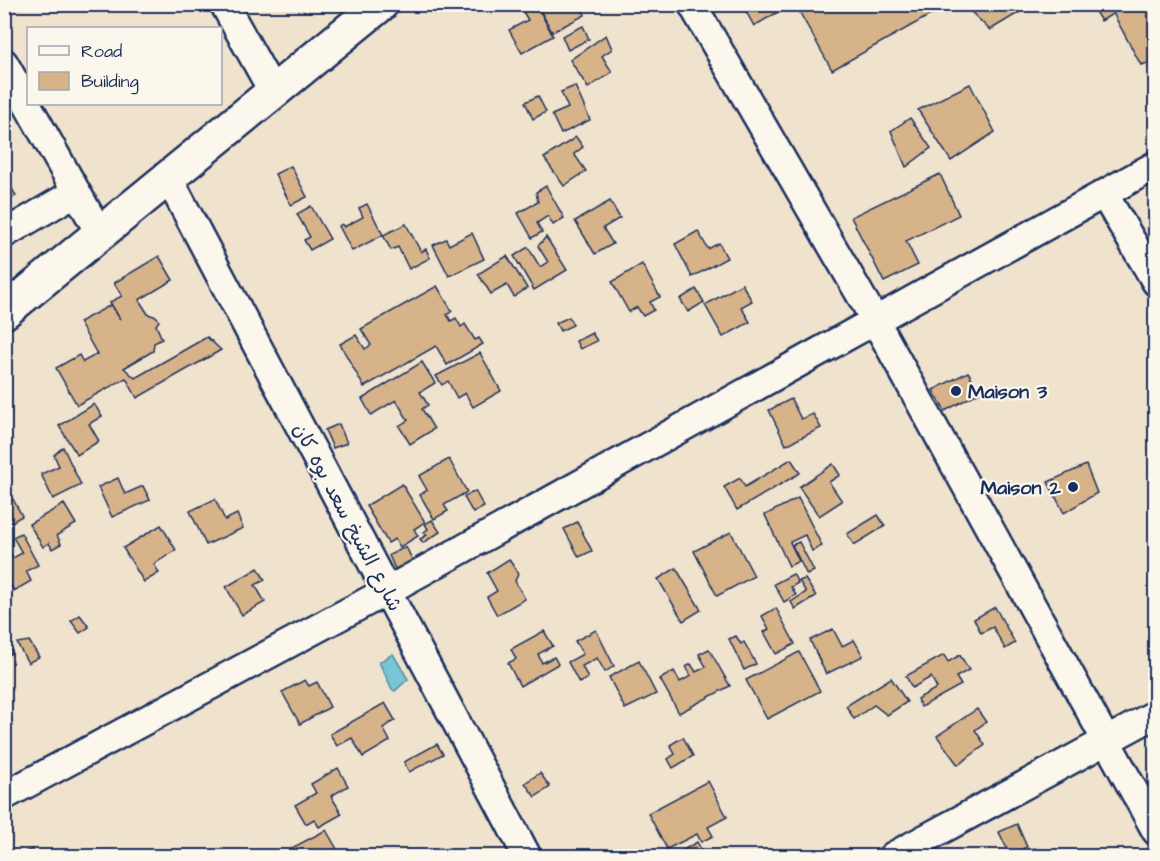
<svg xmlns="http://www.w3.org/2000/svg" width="1160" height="861" font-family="'Architects Daughter','Playpen Sans Arabic',sans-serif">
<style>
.water{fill:#78c6d4;stroke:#538aa5;stroke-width:1.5}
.building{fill:#d7b389;stroke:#1b2f5e;stroke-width:1.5}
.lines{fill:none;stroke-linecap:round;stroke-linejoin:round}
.street-casing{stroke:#1b2f5e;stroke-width:32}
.secondary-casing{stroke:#1b2f5e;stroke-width:38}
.street{stroke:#fbf7ec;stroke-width:27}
.secondary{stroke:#fbf7ec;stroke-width:33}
.poi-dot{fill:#1b2f5e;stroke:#fbf7ec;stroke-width:2}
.labels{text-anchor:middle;stroke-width:4.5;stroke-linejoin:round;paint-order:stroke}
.poi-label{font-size:20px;font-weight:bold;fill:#1b2f5e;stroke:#fbf7ec;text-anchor:start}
.street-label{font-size:20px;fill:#1b2f5e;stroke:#fbf7ec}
</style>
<rect width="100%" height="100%" fill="#f0e3ce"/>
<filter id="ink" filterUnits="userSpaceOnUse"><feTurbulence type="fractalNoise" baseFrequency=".0167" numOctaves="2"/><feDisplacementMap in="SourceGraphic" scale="12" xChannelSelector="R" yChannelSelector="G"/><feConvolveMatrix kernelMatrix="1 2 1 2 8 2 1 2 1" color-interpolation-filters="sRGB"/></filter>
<g filter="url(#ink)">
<polygon class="water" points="393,654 408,679 395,691 392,689 379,662"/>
<g class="building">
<polygon points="532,4 536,4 553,36 522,53 509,30 528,20 522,10"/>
<polygon points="537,4 580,4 585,15 552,32"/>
<polygon points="742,4 792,4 754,26"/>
<polygon points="795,4 950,4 832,70"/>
<polygon points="967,4 1033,4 990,30 965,6"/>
<polygon points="1090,4 1129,4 1101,21"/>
<polygon points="1129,4 1156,4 1156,61 1141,65 1113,13"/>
<polygon points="583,26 589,39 568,50 562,36"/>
<polygon points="606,35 612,49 602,56 612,72 588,88 570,60"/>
<polygon points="970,84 995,132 951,161 918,110"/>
<polygon points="575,86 590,120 561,134 552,115 568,108 561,92"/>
<polygon points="538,96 546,112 533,119 525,102"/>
<polygon points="910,118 931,148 906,167 891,131"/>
<polygon points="576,137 583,147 574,154 586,171 564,186 544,158"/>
<polygon points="291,166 307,197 291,205 275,174"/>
<polygon points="4,174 16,196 4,202"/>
<polygon points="940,174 959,215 906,241 918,265 884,282 851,217"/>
<polygon points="546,186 564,218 553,225 548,216 537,223 542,232 532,238 518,213 538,202 536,192"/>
<polygon points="610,201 620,218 603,228 613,244 595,254 575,221"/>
<polygon points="367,204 383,235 352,251 339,226 342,224 344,227 363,217 359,208"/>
<polygon points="311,206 330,239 310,250 304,240 310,237 297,214"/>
<polygon points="406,224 421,252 426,249 430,258 409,269 398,247 391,250 383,235"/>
<polygon points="698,231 708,249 719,243 727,258 692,277 675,244"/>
<polygon points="472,233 484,259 449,276 433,245 446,239 449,245"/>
<polygon points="546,237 567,270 534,290 514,256 528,247 540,267 548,262 538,246"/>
<polygon points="159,256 173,280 139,300 148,314 157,317 159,321 156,325 162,339 154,343 153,351 124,368 135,378 207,337 221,350 137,398 126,378 77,405 56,368 79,355 83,362 97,354 79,322 111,305 120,319 110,302 122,296 114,283"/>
<polygon points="507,256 527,288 514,297 507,285 491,294 478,274"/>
<polygon points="642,264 660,297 650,302 654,310 643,316 637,307 629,312 612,282"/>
<polygon points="742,284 752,301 741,307 750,322 723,337 705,305"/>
<polygon points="437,286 452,311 447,315 451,321 456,318 461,327 465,324 475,340 479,338 483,344 447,365 436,346 364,387 340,344 356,335 365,349 371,345 361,329"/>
<polygon points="696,289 704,302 688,312 680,299"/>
<polygon points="569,317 573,325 560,331 556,323"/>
<polygon points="592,333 597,341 580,349 576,341"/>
<polygon points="480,353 501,391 473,407 465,393 457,398 448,381 442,385 436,376"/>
<polygon points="422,362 435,383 420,392 428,405 422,409 434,429 410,444 399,426 408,420 396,400 371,415 362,399"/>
<polygon points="968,372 980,392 945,411 933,390"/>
<polygon points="791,399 801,419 813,414 821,428 786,445 769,410"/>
<polygon points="94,404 102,416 89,424 99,441 77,455 59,426"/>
<polygon points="339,424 347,443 333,448 325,430"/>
<polygon points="63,447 81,485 53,499 41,474 59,466 54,455"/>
<polygon points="449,459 467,492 444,505 448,511 434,519 420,495 427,490 419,476"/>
<polygon points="791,459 800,473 737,510 724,487 740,478 745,487"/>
<polygon points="833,464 840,475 829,482 842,501 819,516 799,487"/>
<polygon points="1086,465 1097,493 1064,513 1048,482"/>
<polygon points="118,478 125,494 143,486 150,500 112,517 98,487"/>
<polygon points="402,484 425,522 414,529 418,536 400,547 395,539 388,543 366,506"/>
<polygon points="475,491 484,507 473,513 464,497"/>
<polygon points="798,498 822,546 812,551 805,535 790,542 799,561 789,566 765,515"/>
<polygon points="13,499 22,516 10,523 4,513 4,504"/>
<polygon points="215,499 225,520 237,514 243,528 206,545 190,511"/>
<polygon points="64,504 76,524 57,535 61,544 52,549 49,543 43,547 29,524"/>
<polygon points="878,515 885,526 854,545 847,534"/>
<polygon points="432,520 440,532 423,543 420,539 427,535 424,532 428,529 425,524"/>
<polygon points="577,522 592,551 579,557 564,529"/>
<polygon points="161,525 176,550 154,564 159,573 144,582 123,548"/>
<polygon points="731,532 754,576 717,596 694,551"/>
<polygon points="21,533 38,565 26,571 31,581 14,591 4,574 4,543 13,558 22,553 13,537"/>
<polygon points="799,542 814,571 807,575 792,545"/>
<polygon points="406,547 413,561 395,569 389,555"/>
<polygon points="509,559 518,574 515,581 525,599 497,615 487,597 497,591 487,573"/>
<polygon points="258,568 265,580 255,585 265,602 242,615 226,587"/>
<polygon points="676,568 701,610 683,621 658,579"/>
<polygon points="793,574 798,583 791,587 796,595 784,602 774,584"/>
<polygon points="805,579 816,596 795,609 791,602 806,592 799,581"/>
<polygon points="995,607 1015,643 1005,649 993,627 981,633 974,619"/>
<polygon points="776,608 795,644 776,654 764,632 769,629 762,616"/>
<polygon points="80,615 89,627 80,633 71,621"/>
<polygon points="833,629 842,646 854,640 863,656 826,674 810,640"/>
<polygon points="596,630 614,666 605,672 597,658 582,666 588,678 579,683 568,662 583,654 575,641"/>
<polygon points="544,631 553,646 538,654 542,663 554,657 558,664 520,686 508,663 516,659 511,649"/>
<polygon points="736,636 741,644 744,642 756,664 744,670 729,639"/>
<polygon points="4,640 12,653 4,657"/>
<polygon points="29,641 39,657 28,663 17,643"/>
<polygon points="709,649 730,686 679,713 660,679 674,671 680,682 691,676 686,667 691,664 696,672 706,667 699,654"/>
<polygon points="799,652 820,691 767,719 746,680"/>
<polygon points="944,655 948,662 960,655 969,670 956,677 961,685 921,707 917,699 937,688 931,677 912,688 906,676"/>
<polygon points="639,661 656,694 625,709 609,677"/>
<polygon points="891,678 907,702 887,715 874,705 854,719 846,706"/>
<polygon points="305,680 309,686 317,682 330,707 300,724 282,692"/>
<polygon points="385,703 395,720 383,728 390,741 363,757 352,738 337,746 330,734"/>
<polygon points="977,709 986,722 975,730 985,745 958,765 937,736"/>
<polygon points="683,737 693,756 673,768 668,759 675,754 670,745"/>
<polygon points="437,744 443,754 409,772 404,762"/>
<polygon points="338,768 348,786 331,796 342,814 319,827 314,819 306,824 295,805 316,793 311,784"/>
<polygon points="540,773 550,787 535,797 525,783"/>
<polygon points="708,781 727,817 708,827 713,836 701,842 697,834 667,849 648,813"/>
<polygon points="1017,824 1027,847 1010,855 999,832"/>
<polygon points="326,830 341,856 296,856 292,848"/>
<polygon points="697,842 705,856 683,856 680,852"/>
<polygon points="1035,848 1039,856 1017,856"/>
<polygon points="32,849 36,856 20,856 19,855"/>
</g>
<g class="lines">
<defs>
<g id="street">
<polyline points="224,4 273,92"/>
<polyline points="692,4 876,322 1156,831"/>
<polyline points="4,63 100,234"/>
<polyline points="168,177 527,856"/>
<polyline points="1104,194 1156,282"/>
<polyline points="4,234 76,192"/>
<polyline points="4,796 387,591 1156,165"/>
<polyline points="893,856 1156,714"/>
</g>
<polyline id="secondary" points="4,312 381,4"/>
</defs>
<use href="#street" class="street-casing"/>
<use href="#secondary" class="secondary-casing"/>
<use href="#street" class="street"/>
<use href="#secondary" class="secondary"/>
</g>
</g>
<g class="poi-dot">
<circle cx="956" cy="391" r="6"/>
<circle cx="1073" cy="487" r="6"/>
</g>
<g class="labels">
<g class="poi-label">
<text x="968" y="398">Maison 3</text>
<text x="1061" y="494" text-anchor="end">Maison 2</text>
</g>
<g class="street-label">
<text transform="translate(348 517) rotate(62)" y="7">شارع الشيخ سعد بوه كان</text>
</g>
</g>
<rect width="1160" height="861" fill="none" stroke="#fbf7ec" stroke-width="24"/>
<rect x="12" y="12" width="1136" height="837" fill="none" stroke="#1b2f5e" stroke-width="2" filter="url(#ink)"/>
<rect x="27" y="27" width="195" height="78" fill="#fbf7ec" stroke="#a1a7b3" stroke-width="1.5"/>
<rect x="39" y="46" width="30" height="9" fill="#fbf7ec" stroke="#a1a7b3" stroke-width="1.5"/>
<text x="81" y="57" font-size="18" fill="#1b2f5e">Road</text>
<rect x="39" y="72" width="30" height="18" fill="#d7b389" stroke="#a1a7b3" stroke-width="1.5"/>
<text x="81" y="87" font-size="18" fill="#1b2f5e">Building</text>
</svg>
